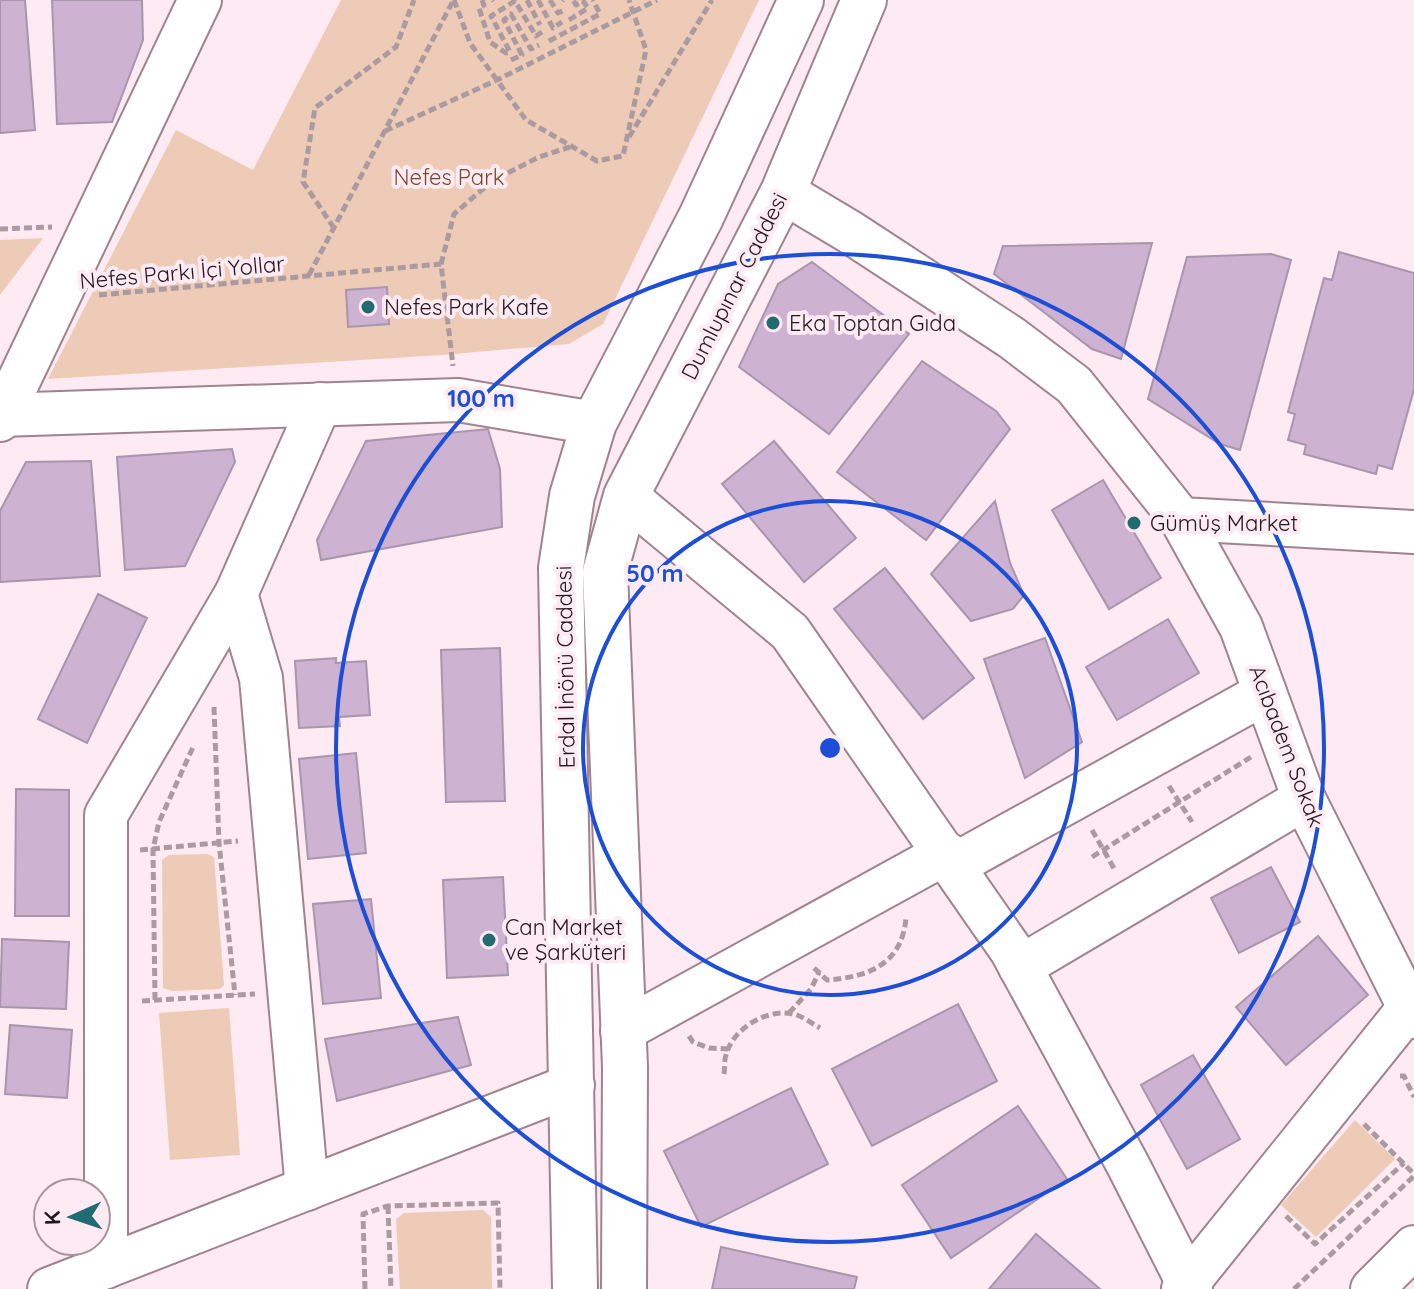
<svg xmlns="http://www.w3.org/2000/svg" width="1414" height="1289" font-family="Quicksand,sans-serif">
<style>
.green{fill:#edcbb7}
.building{fill:#cdb2d1;stroke:#a995ac;stroke-width:2}
.lines{fill:none;stroke-linecap:round;stroke-linejoin:round}
.minor-casing{stroke:#a0838f;stroke-width:46}
.major-casing{stroke:#a0838f;stroke-width:48}
.path{stroke:#ab9ba1;stroke-width:5;stroke-dasharray:8 4;stroke-linecap:butt}
.minor{stroke:#fff;stroke-width:42}
.major{stroke:#fff;stroke-width:44}
.ring{fill:none;stroke:#1d4ed8;stroke-width:4}
.poi-dot{fill:#216c72;stroke:#feeaf2;stroke-width:3}
.labels{text-anchor:middle;stroke-width:8;stroke-linejoin:round;paint-order:stroke}
.park-label{font-size:22px;fill:#7a492a;stroke:#feeaf2}
.street-label{font-size:22px;fill:#22171c;stroke:#feeaf2}
.poi-label{font-size:22px;fill:#22171c;stroke:#feeaf2;text-anchor:start}
.centre{fill:#1d4ed8;stroke:#feeaf2;stroke-width:4}
.ring-label{font-size:24px;text-anchor:middle;font-weight:bold;fill:#1d4ed8;stroke:#feeaf2;stroke-width:8;stroke-linejoin:round;paint-order:stroke}
</style>
<rect width="100%" height="100%" fill="#feeaf2"/>
<g class="green">
<polygon points="341,0 759,0 603,324 569,344 442,355 48,379 176,130 253,170"/>
<polygon points="43,238 0,295 0,240"/>
<polygon points="207,854 214,857 224,985 220,989 172,991 163,988 162,860 169,855"/>
<polygon points="229,1008 240,1155 170,1160 159,1013"/>
<polygon points="1355,1120 1395,1159 1316,1237 1281,1205"/>
<polygon points="483,1210 491,1217 492,1289 400,1289 396,1219 404,1213"/>
</g>
<g class="building">
<polygon points="0,0 25,0 35,130 0,133"/>
<polygon points="52,0 142,0 143,40 112,122 57,124"/>
<polygon points="1152,243 1121,359 1092,349 994,274 1003,246"/>
<polygon points="1339,252 1414,273 1414,389 1392,469 1378,465 1376,474 1304,454 1306,445 1288,440 1295,414 1288,412 1324,278 1332,280"/>
<polygon points="1271,254 1291,260 1240,450 1220,444 1148,399 1187,257"/>
<polygon points="812,262 909,334 829,434 739,367 778,284"/>
<polygon points="387,287 389,324 348,327 346,290"/>
<polygon points="922,361 996,411 1010,429 926,540 837,472"/>
<polygon points="488,429 500,469 502,527 321,560 317,540 366,441"/>
<polygon points="774,441 856,538 804,582 722,484"/>
<polygon points="232,449 235,462 185,566 125,570 117,457"/>
<polygon points="91,461 100,576 0,582 0,511 26,462"/>
<polygon points="1103,480 1161,578 1109,609 1052,510"/>
<polygon points="995,501 1010,563 1024,595 1013,609 971,621 931,574"/>
<polygon points="885,568 974,678 923,719 834,609"/>
<polygon points="98,594 147,618 87,743 38,719"/>
<polygon points="1168,619 1199,673 1117,720 1086,667"/>
<polygon points="1045,638 1082,742 1025,778 984,659"/>
<polygon points="500,648 505,801 446,802 441,650"/>
<polygon points="336,658 336,663 366,661 370,715 339,717 340,726 299,728 295,661"/>
<polygon points="356,753 366,853 308,859 299,759"/>
<polygon points="16,789 69,790 69,916 15,916"/>
<polygon points="1271,867 1300,922 1239,953 1211,898"/>
<polygon points="503,877 508,975 447,978 443,880"/>
<polygon points="371,899 381,998 323,1004 313,904"/>
<polygon points="1318,936 1368,995 1286,1065 1236,1007"/>
<polygon points="2,939 69,942 66,1009 0,1007"/>
<polygon points="958,1004 997,1081 872,1146 832,1069"/>
<polygon points="458,1017 471,1065 337,1101 325,1039"/>
<polygon points="10,1025 72,1030 67,1098 5,1094"/>
<polygon points="1193,1055 1240,1139 1187,1169 1141,1085"/>
<polygon points="791,1088 828,1164 701,1227 664,1151"/>
<polygon points="1018,1106 1067,1179 951,1258 902,1185"/>
<polygon points="1036,1234 1100,1289 989,1289"/>
<polygon points="721,1247 857,1277 854,1289 712,1289"/>
</g>
<g class="lines">
<defs>
<g id="minor">
<polyline points="783,192 850,232 1012,338 1074,385 1181,519 1414,532"/>
<polyline points="0,415 458,400 594,423"/>
<polyline points="0,420 200,0"/>
<polyline points="626,496 790,632 1011,950 1128,1165 1191,1289"/>
<polyline points="1181,519 1241,627 1304,799 1414,1017"/>
<polyline points="236,594 261,678 307,1189"/>
<polyline points="954,865 1265,693"/>
<polyline points="1020,967 1304,799"/>
<polyline points="622,1031 946,853"/>
<polyline points="106,1267 106,815 236,594 320,404"/>
<polyline points="49,1289 573,1085"/>
<polyline points="1183,1289 1409,1008"/>
<polyline points="1372,1289 1414,1247"/>
</g>
<g id="major">
<polyline points="575,1289 561,568 572,496 594,423 701,217 801,0"/>
<polyline points="624,1289 625,1067 605,572 626,496 783,192 864,0"/>
</g>
</defs>
<use href="#minor" class="minor-casing"/>
<use href="#major" class="major-casing"/>
<g class="path">
<polyline points="454,0 470,43 526,120 597,161 623,156 646,50 629,0"/>
<polyline points="482,0 484,5 479,8 490,42 506,53 510,52 491,16 515,1 536,36 542,32"/>
<polyline points="493,0 494,1"/>
<polyline points="527,0 540,25"/>
<polyline points="538,0 553,28 562,22"/>
<polyline points="550,0 558,13 565,10"/>
<polyline points="562,1 563,0"/>
<polyline points="569,20 588,8 583,1 576,5 573,0"/>
<polyline points="549,41 600,14 593,0"/>
<polyline points="511,60 522,55 504,20 511,14 531,49 539,45"/>
<polyline points="385,131 497,80 657,0"/>
<polyline points="629,137 712,0"/>
<polyline points="334,228 303,182 315,108 396,47 414,0"/>
<polyline points="0,229 52,227"/>
<polyline points="441,264 454,214 492,181 539,157 570,147"/>
<polyline points="309,275 453,1"/>
<polyline points="99,295 441,264 453,366"/>
<polyline points="214,707 219,843 235,995"/>
<polyline points="1169,786 1192,822"/>
<polyline points="1092,830 1115,870"/>
<polyline points="140,850 238,841"/>
<polyline points="1092,857 1251,757"/>
<path d="M814,968L827,980C869,977 902,964 906,918"/>
<polyline points="155,1000 153,849 159,822 194,745"/>
<polyline points="142,1001 255,994"/>
<polyline points="789,1013 811,989 819,972"/>
<polyline points="689,1036 693,1042 709,1048 728,1049"/>
<path d="M724,1074C725,1068 724,1060 726,1055C733,1027 771,1006 797,1015C805,1018 813,1024 820,1028"/>
<polyline points="1400,1076 1404,1076 1414,1097"/>
<polyline points="1364,1124 1414,1174"/>
<polyline points="388,1206 391,1289"/>
<polyline points="1286,1216 1315,1244 1404,1163"/>
<polyline points="365,1289 363,1214 388,1206 498,1203 500,1289"/>
<polyline points="1294,1289 1414,1176"/>
</g>
<use href="#minor" class="minor"/>
<use href="#major" class="major"/>
</g>
<g class="ring">
<circle cx="830" cy="748" r="247"/>
<circle cx="830" cy="748" r="494"/>
</g>
<g class="poi-dot">
<circle cx="368" cy="307" r="8"/>
<circle cx="773" cy="323" r="8"/>
<circle cx="1134" cy="523" r="8"/>
<circle cx="489" cy="940" r="8"/>
</g>
<g class="labels">
<g class="park-label">
<text x="449" y="185">Nefes Park</text>
</g>
<g class="street-label">
<text transform="translate(182 272) rotate(-5)" y="8">Nefes Parkı İçi Yollar</text>
<text transform="translate(734 286) rotate(-63)" y="8">Dumlupınar Caddesi</text>
<text transform="translate(565 667) rotate(-91)" y="8">Erdal İnönü Caddesi</text>
<text transform="translate(1287 746) rotate(69)" y="8">Acıbadem Sokak</text>
</g>
<g class="poi-label">
<text x="384" y="315">Nefes Park Kafe</text>
<text x="789" y="331">Eka Toptan Gıda</text>
<text x="1150" y="531">Gümüş Market</text>
<text x="505" y="935">Can Market<tspan x="505" dy="25">ve Şarküteri</tspan></text>
</g>
</g>
<circle cx="830" cy="748" r="12" class="centre"/>
<g class="ring-label">
<text x="481" y="407">100 m</text>
<text x="655" y="582">50 m</text>
</g>
<g transform="translate(72 1217) rotate(267)"><circle r="38" fill="#feeaf2" stroke="#a6969c" stroke-width="2"/>
<path d="M0-6L14 30L0 20L-14 30Z" fill="#216c72"/>
<text y="-12" font-size="22" font-weight="bold" text-anchor="middle" fill="#22171c">K</text>
</g>
</svg>
